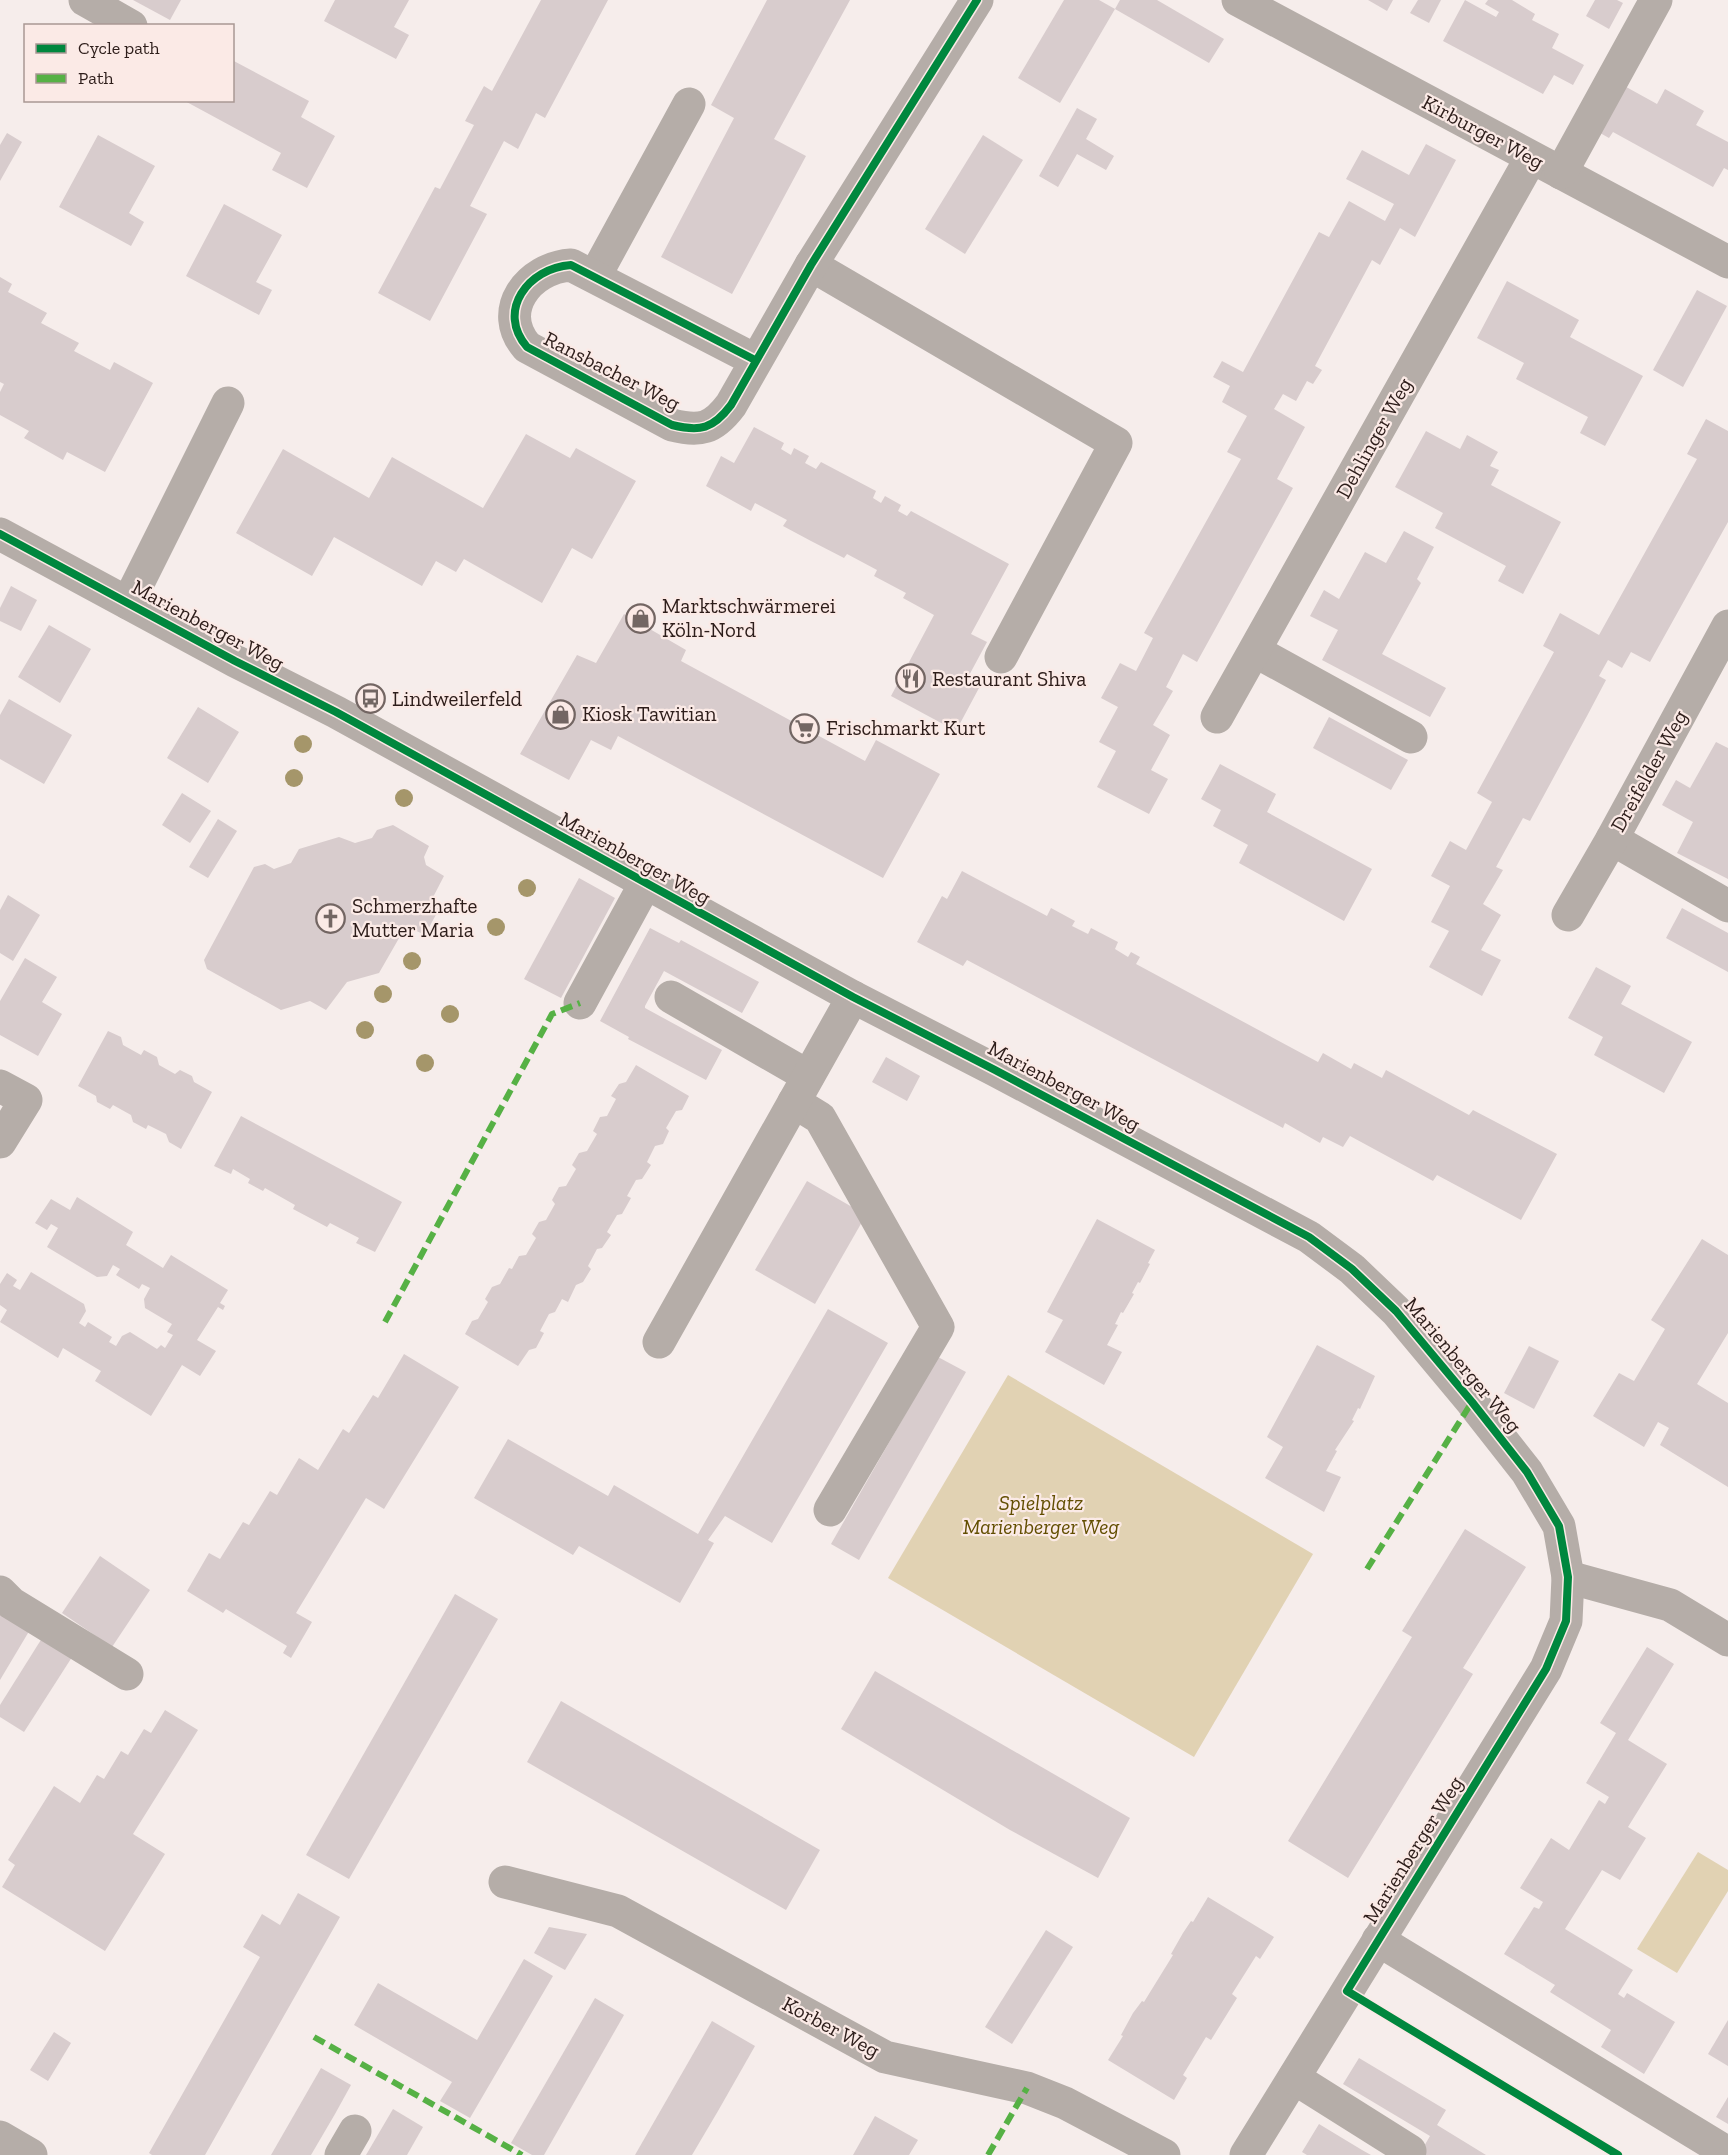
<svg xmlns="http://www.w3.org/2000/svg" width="1728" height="2155" font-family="'Zilla Slab',serif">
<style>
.green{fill:#e1d2b3}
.building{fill:#d8cccd}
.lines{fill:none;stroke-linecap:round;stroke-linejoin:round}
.minor{stroke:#b5ada8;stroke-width:33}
.quiet{stroke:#56b145;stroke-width:6;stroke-dasharray:12 6;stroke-linecap:butt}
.cycleway-casing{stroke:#fbeae6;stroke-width:11}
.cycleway{stroke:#00873e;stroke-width:8}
.tree{fill:#a5966a}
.labels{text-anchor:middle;stroke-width:4.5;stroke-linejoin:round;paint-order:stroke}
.street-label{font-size:21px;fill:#2d1d1a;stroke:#fbeae6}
.poi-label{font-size:21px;fill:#2d1d1a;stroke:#fbeae6;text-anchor:start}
.park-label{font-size:21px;font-style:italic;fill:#624e01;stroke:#fbeae6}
</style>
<rect width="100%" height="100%" fill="#f6edeb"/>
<g class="green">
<polygon points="1008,1375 1313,1554 1194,1757 888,1578"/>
<polygon points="1698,1852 1728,1870 1728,1891 1677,1973 1637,1949"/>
</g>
<g class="building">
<polygon points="133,0 181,0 170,20"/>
<polygon points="335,0 409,0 394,27 409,35 396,59 324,21"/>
<polygon points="541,0 608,0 545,118 536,113 518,149 504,141 470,206 487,214 430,321 378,293 435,187 440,189 474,125 465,121 484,86 492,91"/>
<polygon points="767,0 850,0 774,139 806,156 732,294 661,257 734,118 711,105"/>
<polygon points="1064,0 1099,0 1115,9 1060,103 1018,78"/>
<polygon points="1120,0 1157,0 1224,39 1209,63 1115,9"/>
<polygon points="1368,0 1393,0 1387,11"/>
<polygon points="1418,0 1441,0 1429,23 1410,13"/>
<polygon points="1465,0 1496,17 1499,12 1485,4 1488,0 1512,0 1535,14 1532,20 1559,34 1552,48 1584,65 1573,85 1554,75 1543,94 1443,41"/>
<polygon points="1595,0 1617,0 1623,3 1609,29 1586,16"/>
<polygon points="232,60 309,101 301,117 335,136 307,188 272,170 281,153 183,100 232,100"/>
<polygon points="1619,83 1657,104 1665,89 1704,111 1696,125 1728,142 1728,170 1724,168 1713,187 1613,132 1609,138 1593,129"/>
<polygon points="1077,108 1097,119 1086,139 1114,156 1106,170 1077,154 1058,187 1039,176"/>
<polygon points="7,133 22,142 0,181 0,145"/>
<polygon points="98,135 155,166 129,213 144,222 131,246 59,207"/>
<polygon points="983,135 1023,160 965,254 925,229"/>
<polygon points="1426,144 1456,160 1415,237 1400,228 1380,265 1372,260 1315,366 1322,370 1313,384 1307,381 1296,401 1283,394 1274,409 1305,427 1277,479 1293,488 1197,662 1183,654 1166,687 1173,691 1153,725 1170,735 1151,770 1168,779 1149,814 1097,787 1116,751 1099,742 1118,707 1101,698 1120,663 1136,671 1153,638 1144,633 1241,459 1227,452 1247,416 1222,402 1230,386 1213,377 1222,361 1243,372 1319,232 1329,237 1349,201 1385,221 1394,204 1346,179 1362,150 1409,175"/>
<polygon points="224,204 282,235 256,282 272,290 259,315 186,276"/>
<polygon points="0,277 12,284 8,292 47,313 41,323 79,343 74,351 110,370 114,362 153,383 105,472 67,452 63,460 24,438 29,431 0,415 0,392 4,384 0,382"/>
<polygon points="1507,281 1579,320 1570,337 1643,376 1605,446 1580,433 1588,417 1516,379 1524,363 1477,338"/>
<polygon points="1697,290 1727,306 1683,387 1653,370"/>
<polygon points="1706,419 1728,431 1728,522 1650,662 1631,652 1622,668 1608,660 1599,676 1606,680 1587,716 1530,821 1523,818 1496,867 1503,870 1483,904 1501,915 1481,950 1501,960 1482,996 1429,967 1449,931 1431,922 1450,886 1431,876 1450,841 1466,850 1492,802 1477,793 1554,652 1543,646 1560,613 1599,635 1697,459 1687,454"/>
<polygon points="754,427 784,443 781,449 791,455 794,448 809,456 805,463 816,469 821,462 876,491 873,498 881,503 885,496 901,505 898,511 907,516 911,511 1009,564 971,634 987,642 966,681 979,688 956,731 891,696 934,615 903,598 906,593 874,576 877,570 847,554 844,558 811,541 783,526 787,520 755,503 751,511 706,486 721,456 734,463"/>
<polygon points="1426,431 1460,449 1467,435 1498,452 1490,466 1499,470 1491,485 1561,522 1523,594 1498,581 1506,566 1435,528 1443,513 1395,487"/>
<polygon points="526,434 570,458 576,448 636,481 592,559 572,548 542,603 464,559 456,572 436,561 422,586 334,537 312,576 236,533 283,449 369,498 392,457 483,508"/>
<polygon points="1404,531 1434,547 1417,579 1421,583 1382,654 1446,688 1430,717 1322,660 1338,630 1310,616 1324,590 1339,599 1365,552 1386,563"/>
<polygon points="11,586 37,600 21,631 0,621 0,608"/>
<polygon points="624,614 686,650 681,661 865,761 876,740 940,774 883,878 618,736 611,750 591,740 569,780 520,754 577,655 596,663"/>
<polygon points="49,625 91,649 60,703 18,677"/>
<polygon points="9,699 72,735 44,784 0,759 0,715"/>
<polygon points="198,707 239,732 208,783 167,758"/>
<polygon points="1329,717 1408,760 1391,790 1313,748"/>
<polygon points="1716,742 1728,748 1728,879 1677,853 1693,822 1662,805 1676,780 1690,788"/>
<polygon points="1220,764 1276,794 1267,812 1372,869 1344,921 1239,863 1248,845 1213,826 1221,810 1201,799"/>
<polygon points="182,793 211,811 190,843 162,825"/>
<polygon points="218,819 237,831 208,878 189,867"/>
<polygon points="393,825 429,846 424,857 426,865 444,876 430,903 439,909 425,935 406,926 379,973 347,982 326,1010 310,1001 281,1010 207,969 204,960 254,867 265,864 274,869 291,863 299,849 339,837 355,843 372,838 377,830"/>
<polygon points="962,871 1047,916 1051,908 1075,921 1072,926 1088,934 1091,928 1118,942 1115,949 1128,957 1131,952 1140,957 1136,964 1318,1062 1323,1053 1351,1069 1354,1063 1382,1078 1386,1070 1469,1115 1473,1110 1557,1154 1521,1220 1437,1175 1433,1181 1350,1136 1343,1147 1323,1137 1320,1143 1285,1123 1283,1128 967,960 963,966 917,942 942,896 947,899"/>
<polygon points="579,878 615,898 561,998 524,979"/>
<polygon points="8,895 40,915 13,961 0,953 0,910"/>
<polygon points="1682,908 1728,933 1728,972 1666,938"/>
<polygon points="650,928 679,943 681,940 759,982 742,1013 664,971 645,1006 645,1008 722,1050 706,1080 628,1039 629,1037 600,1021"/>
<polygon points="25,958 57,977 42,1002 62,1014 38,1056 0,1035 0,1001"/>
<polygon points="1596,967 1631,986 1621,1004 1692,1042 1664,1093 1594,1055 1603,1037 1568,1018"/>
<polygon points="108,1031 121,1037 123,1045 141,1055 144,1050 157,1057 159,1065 175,1074 180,1070 192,1076 194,1082 212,1092 181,1149 169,1142 166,1134 148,1125 146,1129 133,1122 131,1115 113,1105 110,1109 97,1102 96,1096 78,1086"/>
<polygon points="886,1057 920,1076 907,1101 872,1082"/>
<polygon points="636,1065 689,1096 682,1110 676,1111 666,1128 669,1131 663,1144 655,1146 647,1162 651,1165 642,1179 636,1180 627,1196 631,1198 622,1214 617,1215 607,1232 611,1235 602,1248 597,1249 588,1266 591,1269 583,1282 576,1285 568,1302 562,1299 555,1312 549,1314 540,1331 544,1333 536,1348 529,1350 518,1366 465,1334 472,1321 478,1319 488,1302 485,1299 492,1287 500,1284 509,1268 512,1269 519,1256 526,1255 536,1238 532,1234 539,1222 546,1220 555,1204 552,1200 559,1187 566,1186 576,1169 572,1165 579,1153 587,1151 597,1134 593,1131 600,1117 607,1116 616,1099 611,1096 619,1084 626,1082"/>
<polygon points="241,1116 402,1202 375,1252 356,1243 359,1238 330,1223 327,1227 293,1209 295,1205 265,1188 263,1191 248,1183 250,1179 233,1169 231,1174 214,1166"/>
<polygon points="807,1181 866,1215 815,1304 755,1270"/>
<polygon points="77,1197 133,1232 126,1245 163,1268 171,1255 228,1290 220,1303 225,1306 223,1310 218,1307 197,1340 216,1351 200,1376 182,1365 151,1416 95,1381 101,1371 81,1359 63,1348 58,1358 0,1322 7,1310 0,1305 0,1284 7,1273 17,1280 13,1286 20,1290 31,1272 84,1304 86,1311 79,1323 85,1327 88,1322 112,1337 109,1342 116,1346 122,1336 130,1332 157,1349 161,1345 165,1348 173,1335 167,1332 172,1324 145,1308 144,1299 150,1288 142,1284 139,1289 116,1275 120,1269 113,1265 107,1276 97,1277 47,1247 58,1228 51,1224 47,1230 35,1223 51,1199 70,1210"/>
<polygon points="1097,1219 1155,1250 1148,1263 1150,1264 1140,1283 1138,1282 1132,1293 1134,1294 1123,1313 1121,1312 1115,1324 1118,1325 1107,1345 1122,1352 1104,1385 1045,1352 1063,1320 1047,1312"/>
<polygon points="1702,1239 1728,1255 1728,1333 1697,1384 1728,1403 1728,1487 1660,1445 1669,1428 1658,1422 1644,1447 1593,1416 1619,1373 1634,1381 1665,1329 1651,1320"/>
<polygon points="828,1309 888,1343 772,1543 725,1516 708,1540 714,1543 680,1603 579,1546 573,1555 474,1498 508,1439 608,1496 614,1485 698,1534"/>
<polygon points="1317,1345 1375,1376 1360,1409 1358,1408 1352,1420 1354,1421 1335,1450 1337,1451 1326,1471 1341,1477 1324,1512 1265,1478 1283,1447 1267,1437"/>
<polygon points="1529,1346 1559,1361 1534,1409 1504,1393"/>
<polygon points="404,1354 459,1387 384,1509 366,1498 296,1613 312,1622 291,1658 283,1653 287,1646 226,1609 223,1613 187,1591 209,1553 220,1559 243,1522 249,1525 270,1491 277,1495 299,1458 318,1470 343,1429 349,1433 373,1395 378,1398"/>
<polygon points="938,1357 966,1372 859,1560 831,1544"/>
<polygon points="1465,1529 1526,1567 1463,1668 1473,1674 1348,1878 1288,1841 1412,1637 1402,1631"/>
<polygon points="100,1556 150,1590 112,1647 62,1613"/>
<polygon points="455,1594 498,1619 349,1879 306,1855"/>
<polygon points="0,1613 31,1628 0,1680"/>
<polygon points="44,1635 74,1654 24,1732 0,1717 0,1705"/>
<polygon points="1647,1647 1674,1664 1628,1740 1667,1764 1628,1827 1646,1838 1620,1880 1602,1870 1565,1929 1633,1970 1618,1994 1624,1998 1627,1993 1675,2022 1644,2074 1601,2047 1611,2030 1550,1992 1555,1985 1504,1954 1534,1907 1539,1909 1543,1902 1520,1888 1551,1838 1569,1850 1599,1800 1605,1804 1609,1797 1586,1783 1616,1733 1600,1723"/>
<polygon points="875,1671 1130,1818 1098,1878 1010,1830 841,1729"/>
<polygon points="561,1701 820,1850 786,1910 527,1762"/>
<polygon points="165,1710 198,1730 133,1834 165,1854 105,1951 2,1887 15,1865 8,1860 54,1786 80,1803 97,1775 104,1779 121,1751 128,1755 144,1729 151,1733"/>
<polygon points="298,1893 340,1917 205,2155 152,2155 149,2153 260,1957 243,1947 262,1914 280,1925"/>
<polygon points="1208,1897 1274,1937 1260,1959 1256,1956 1232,1994 1237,1998 1211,2040 1206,2037 1183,2075 1187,2078 1174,2100 1108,2060 1123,2036 1121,2035 1133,2013 1142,2001 1144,2002 1173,1955 1171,1954 1183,1933 1191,1921 1193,1922"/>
<polygon points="549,1927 587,1934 565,1970 534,1953"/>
<polygon points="1046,1930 1073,1947 1012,2044 985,2027"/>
<polygon points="524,1959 553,1976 470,2118 440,2101 452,2082 354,2025 378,1983 477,2040"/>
<polygon points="595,1998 624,2015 544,2155 532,2155 511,2143"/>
<polygon points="1728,2020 1728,2066 1708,2054"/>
<polygon points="712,2021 755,2046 718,2111 692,2155 635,2155"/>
<polygon points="54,2032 71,2043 48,2081 30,2070"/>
<polygon points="1359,2058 1446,2110 1437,2125 1486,2155 1419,2155 1430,2136 1343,2084"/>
<polygon points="321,2068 351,2085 335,2114 311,2155 271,2155"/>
<polygon points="1728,2097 1728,2124 1716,2117"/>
<polygon points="393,2109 423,2127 407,2155 366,2155"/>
<polygon points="875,2116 918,2140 909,2155 853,2155"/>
<polygon points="1319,2124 1362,2150 1371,2155 1307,2155 1302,2152"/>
</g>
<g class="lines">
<g class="minor">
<polyline points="85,0 131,26"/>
<polyline points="1238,0 1728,262"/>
<polyline points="1561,173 1656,0"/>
<polyline points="811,265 1116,443 1001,657"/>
<polyline points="595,276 689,104"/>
<path d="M755,360L571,265C528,268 496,311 527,347L672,425C700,432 713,429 731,405L811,265L977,0"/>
<polyline points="0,534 235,661 336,712 853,997 995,1070 1309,1237 1352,1269 1396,1311 1472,1402 1527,1472 1559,1526 1568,1577 1566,1621 1546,1669 1246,2155"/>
<polyline points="128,603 228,403"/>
<polyline points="1255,651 1411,737"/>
<polyline points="1217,717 1531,158"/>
<polyline points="1612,839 1728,906"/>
<polyline points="1568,915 1612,839 1728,626"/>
<polyline points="671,997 808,1076"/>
<polyline points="580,1003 645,884"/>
<polyline points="0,1086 26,1100 0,1142"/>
<polyline points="794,1102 820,1118 938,1327 830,1510"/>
<polyline points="659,1342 853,997"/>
<polyline points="1568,1577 1670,1605 1728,1640"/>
<polyline points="0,1592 11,1603 127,1674"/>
<polyline points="505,1882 618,1911 885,2057 1027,2088 1065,2103 1164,2155"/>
<polyline points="1378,1940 1728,2153"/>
<polyline points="1294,2078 1410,2151"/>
<polyline points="0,2137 31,2155"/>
<polyline points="341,2155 355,2131"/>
</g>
<g class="quiet">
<polyline points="385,1322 552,1014 580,1003"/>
<polyline points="1367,1569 1472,1402"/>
<polyline points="314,2037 522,2155"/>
<polyline points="988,2155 1027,2088"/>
</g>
<defs>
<g id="cycleway">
<path d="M755,360L571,265C528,268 496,311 527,347L672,425C700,432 713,429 731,405L811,265L977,0"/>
<polyline points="0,534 235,661 336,712 853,997 995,1070 1309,1237 1352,1269 1396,1311 1472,1402 1527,1472 1559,1526 1568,1577 1566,1621 1546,1669 1347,1991 1618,2155"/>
</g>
</defs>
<use href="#cycleway" class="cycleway-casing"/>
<use href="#cycleway" class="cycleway"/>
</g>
<g class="tree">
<circle cx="303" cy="744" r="9"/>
<circle cx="294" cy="778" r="9"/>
<circle cx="404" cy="798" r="9"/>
<circle cx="527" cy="888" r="9"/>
<circle cx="496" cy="927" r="9"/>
<circle cx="412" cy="961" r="9"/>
<circle cx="383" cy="994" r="9"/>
<circle cx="450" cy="1014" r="9"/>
<circle cx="365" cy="1030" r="9"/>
<circle cx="425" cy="1063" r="9"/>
</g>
<defs>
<symbol id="shop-ring" viewBox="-11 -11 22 22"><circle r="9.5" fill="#fbeae6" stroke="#736663" stroke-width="1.5"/><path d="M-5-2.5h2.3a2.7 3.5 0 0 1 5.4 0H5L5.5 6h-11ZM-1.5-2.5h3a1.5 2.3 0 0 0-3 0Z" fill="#736663"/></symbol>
<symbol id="restaurant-ring" viewBox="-11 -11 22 22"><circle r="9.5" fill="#fbeae6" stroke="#736663" stroke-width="1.5"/><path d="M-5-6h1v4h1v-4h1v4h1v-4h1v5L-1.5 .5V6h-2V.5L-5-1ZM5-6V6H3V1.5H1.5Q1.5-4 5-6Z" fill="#736663"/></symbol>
<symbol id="bus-ring" viewBox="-11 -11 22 22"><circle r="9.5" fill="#fbeae6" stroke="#736663" stroke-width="1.5"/><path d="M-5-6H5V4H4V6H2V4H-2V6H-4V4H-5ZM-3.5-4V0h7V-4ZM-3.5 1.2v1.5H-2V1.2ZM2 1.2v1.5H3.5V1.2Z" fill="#736663"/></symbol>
<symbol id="supermarket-ring" viewBox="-11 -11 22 22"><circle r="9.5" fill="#fbeae6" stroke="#736663" stroke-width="1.5"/><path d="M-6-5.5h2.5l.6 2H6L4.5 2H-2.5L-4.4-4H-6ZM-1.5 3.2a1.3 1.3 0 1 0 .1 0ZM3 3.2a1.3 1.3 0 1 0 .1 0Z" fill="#736663"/></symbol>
<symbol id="church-ring" viewBox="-11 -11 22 22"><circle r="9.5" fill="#fbeae6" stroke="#736663" stroke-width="1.5"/><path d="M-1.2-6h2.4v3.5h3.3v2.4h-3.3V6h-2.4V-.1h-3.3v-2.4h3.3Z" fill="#736663"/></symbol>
</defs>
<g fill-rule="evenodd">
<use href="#shop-ring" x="624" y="602" width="33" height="33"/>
<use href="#restaurant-ring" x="894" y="662" width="33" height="33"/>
<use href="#bus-ring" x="354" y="682" width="33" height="33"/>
<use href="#shop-ring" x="544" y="698" width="33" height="33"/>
<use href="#supermarket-ring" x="788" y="712" width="33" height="33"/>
<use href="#church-ring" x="314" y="902" width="33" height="33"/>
</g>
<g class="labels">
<g class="street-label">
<text transform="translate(1483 132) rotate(28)" y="7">Kirburger Weg</text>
<text transform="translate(612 371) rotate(27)" y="7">Ransbacher Weg</text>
<text transform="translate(1374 438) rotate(-61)" y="7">Dehlinger Weg</text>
<text transform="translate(208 625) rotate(28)" y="7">Marienberger Weg</text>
<text transform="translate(1649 771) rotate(-61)" y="7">Dreifelder Weg</text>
<text transform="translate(635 858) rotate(29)" y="7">Marienberger Weg</text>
<text transform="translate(1064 1086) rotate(28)" y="7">Marienberger Weg</text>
<text transform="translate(1463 1365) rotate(50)" y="7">Marienberger Weg</text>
<text transform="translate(1413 1850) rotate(-58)" y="7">Marienberger Weg</text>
<text transform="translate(831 2027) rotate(28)" y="7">Korber Weg</text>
</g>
<g class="poi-label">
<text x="662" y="613">Marktschwärmerei<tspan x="662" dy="24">Köln-Nord</tspan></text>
<text x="932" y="686">Restaurant Shiva</text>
<text x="392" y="706">Lindweilerfeld</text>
<text x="582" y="721">Kiosk Tawitian</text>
<text x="826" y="735">Frischmarkt Kurt</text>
<text x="352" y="913">Schmerzhafte<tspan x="352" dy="24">Mutter Maria</tspan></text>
</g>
<g class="park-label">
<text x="1041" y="1510">Spielplatz<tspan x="1041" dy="24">Marienberger Weg</tspan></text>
</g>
</g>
<rect x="24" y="24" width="210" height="78" fill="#fbeae6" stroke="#a99894" stroke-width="1.5"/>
<rect x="36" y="44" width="30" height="9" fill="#00873e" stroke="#a99894" stroke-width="1.5"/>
<text x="78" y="54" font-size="18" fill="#2d1d1a">Cycle path</text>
<rect x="36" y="74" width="30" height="9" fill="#56b145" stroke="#a99894" stroke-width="1.5"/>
<text x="78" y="84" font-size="18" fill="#2d1d1a">Path</text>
</svg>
